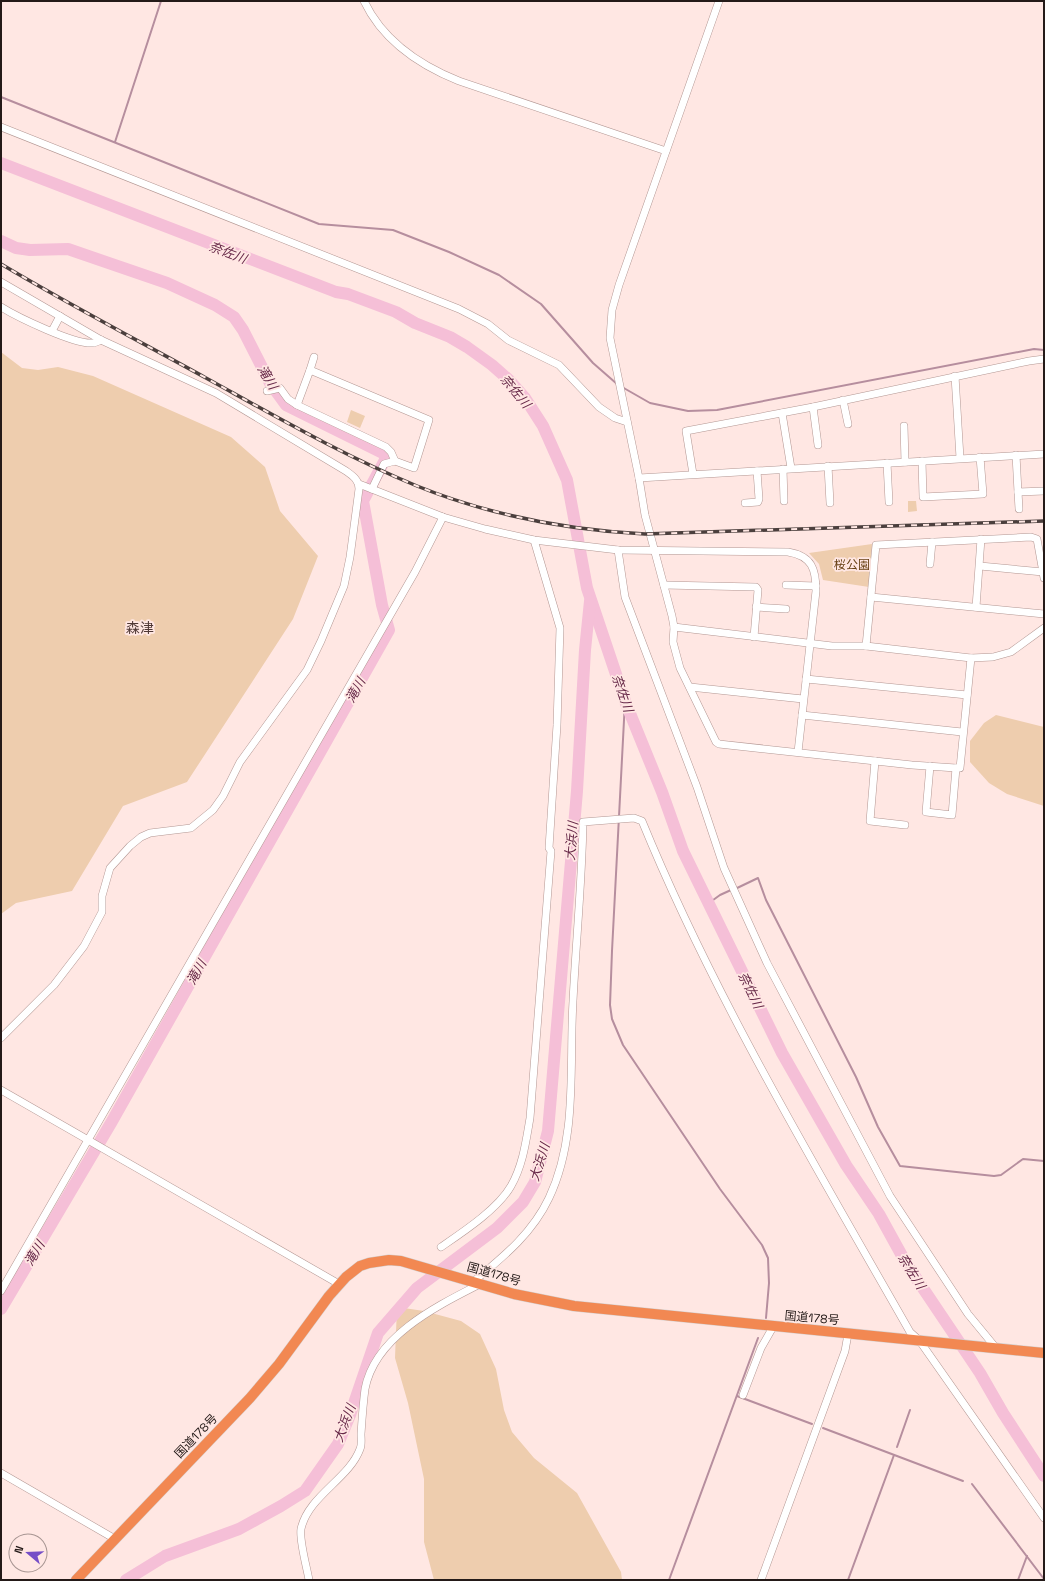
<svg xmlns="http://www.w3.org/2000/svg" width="1045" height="1581" font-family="'Space Grotesk','Noto Sans JP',sans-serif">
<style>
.green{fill:#eecdae}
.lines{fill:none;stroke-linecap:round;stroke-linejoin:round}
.stream{stroke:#b68e9e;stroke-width:2}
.river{stroke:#f5bfd7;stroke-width:12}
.minor-casing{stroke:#b39793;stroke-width:8}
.highway-casing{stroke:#d3d1d1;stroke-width:11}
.minor{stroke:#fff;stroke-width:7}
.highway{stroke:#f28852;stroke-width:10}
.rail-casing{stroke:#4b3f3d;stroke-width:3.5}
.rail{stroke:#ffe7e3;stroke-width:2;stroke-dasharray:6;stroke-linecap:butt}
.labels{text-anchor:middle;stroke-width:3.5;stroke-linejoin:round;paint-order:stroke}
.park-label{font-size:12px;fill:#684115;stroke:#ffe7e3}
.street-label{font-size:12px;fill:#241a18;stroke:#ffe7e3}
.water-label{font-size:13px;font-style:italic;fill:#672848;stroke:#ffe7e3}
.quarter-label{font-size:14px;fill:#4e3734;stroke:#ffe7e3}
</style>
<rect width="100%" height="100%" fill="#ffe7e3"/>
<g class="green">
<polygon points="1,352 22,368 38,370 58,367 93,376 231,437 265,467 280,511 318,556 293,619 187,782 123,806 72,891 16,903 1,914"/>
<polygon points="351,410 365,416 360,428 347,422"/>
<polygon points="908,501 916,501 917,511 908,512"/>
<polygon points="872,544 869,587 823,580 819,564 809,553"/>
<polygon points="996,715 1044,727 1044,806 1007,794 989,783 970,762 970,741 984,723"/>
<polygon points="397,1307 424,1311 461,1321 480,1334 496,1369 504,1410 512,1432 534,1458 577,1493 621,1572 622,1580 434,1580 424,1542 424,1479 408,1403 395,1358"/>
</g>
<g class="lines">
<g class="stream">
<polyline points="1,97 319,224 393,230 449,252 499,275 541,304 593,363 617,384"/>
<polyline points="115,142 161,1"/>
<polyline points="622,387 650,403 688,411 717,410 1034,349 1044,350"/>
<polyline points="625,701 612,951 610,1005 612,1019 623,1045 720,1189 762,1245 768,1258 769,1283 766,1318"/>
<polyline points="735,889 758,878 766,900 856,1077 878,1127 900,1166 994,1176 1001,1175 1023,1159 1044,1161"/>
<polyline points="709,903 720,895 731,890"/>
<polyline points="737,1396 812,1424"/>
<polyline points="823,1428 963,1481"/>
<polyline points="897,1447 910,1410"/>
<polyline points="972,1484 1044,1579"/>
<polyline points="669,1580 758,1338"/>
<polyline points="848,1580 894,1455"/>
<polyline points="1018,1580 1027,1556"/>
</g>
<g class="river">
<polyline points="1,163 336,292 348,294 396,312 415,323 450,337 467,347 492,365 509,380 525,398 543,426 567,480 587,588 625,701 662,792 683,851 782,1053 846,1165 879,1214 906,1263 980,1373 1003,1413 1044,1476"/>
<polyline points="1,241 16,248 30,250 68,249 167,283 215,305 234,317 243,330 270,383 286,405 383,453 386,458 363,501 382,605 389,630 111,1123 1,1309"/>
<polyline points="126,1580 165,1556 239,1529 281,1506 305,1491 338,1444 350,1415 378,1333 417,1288 497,1228 523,1202 535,1182 548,1131 577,791 585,650 590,601"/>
</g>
<defs>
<g id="minor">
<path d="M364,1C383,41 419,65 459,81L666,151"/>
<polyline points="719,1 619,285 612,310 610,338 639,478 645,515 672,616 674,627 673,642 680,668 716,742 719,744 912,765 956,768 960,768 971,658"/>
<polyline points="1,127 459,309 488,324 508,340 559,365 599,407 615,418 627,422"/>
<path d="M1,282L101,340L216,393L346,471C353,476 359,480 359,489L350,557L344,586L321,641L307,670L240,762L223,796L213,810L191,828L150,833L141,837L130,846L110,868L102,896V912L84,946L54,985L1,1038"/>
<path d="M1,307C17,317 75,345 93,343C95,343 99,341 101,340"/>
<polyline points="52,331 60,316"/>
<polyline points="310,370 314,357"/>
<polyline points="955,376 960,458"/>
<polyline points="267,391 280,388 288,399 297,405 386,447 391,452 395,461"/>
<polyline points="843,400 848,424"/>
<polyline points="297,405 310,370 429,420 414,468 395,461 384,464 372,489"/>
<polyline points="813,407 818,445"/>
<polyline points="782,413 791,468"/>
<polyline points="904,426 905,462"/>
<polyline points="1016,455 1018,492 1044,491"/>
<polyline points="922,461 923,497 983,494 980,457"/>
<polyline points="887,463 889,502"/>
<polyline points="828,466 830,503"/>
<polyline points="783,469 784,501"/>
<polyline points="693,474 686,431 813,407 1029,361 1044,359"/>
<polyline points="639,478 1044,454"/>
<path d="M359,484L443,517L485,529L534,540L618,550L788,552C812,556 816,569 816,591L798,752"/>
<polyline points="1018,492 1019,509"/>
<polyline points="745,503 758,502 759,499 757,471"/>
<polyline points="618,550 625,597 697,787 724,868 767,963 890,1196 968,1314 996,1348"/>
<polyline points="930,564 932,542"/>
<polyline points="980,566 1043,572"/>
<polyline points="664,585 756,587 758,590 754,637"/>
<polyline points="786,585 816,586"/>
<polyline points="871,597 1044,614"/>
<polyline points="756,607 786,609"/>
<polyline points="976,607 981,539"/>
<polyline points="674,627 832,646 866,646 971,658 993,657 1011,652 1044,628"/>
<polyline points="866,646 876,545 1031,537 1037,539 1044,578"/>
<polyline points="806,679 967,695"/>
<polyline points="690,687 803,699"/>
<polyline points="802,715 962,732"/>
<polyline points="875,761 870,821 905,825"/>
<polyline points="930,766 926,812 952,815 956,768"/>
<polyline points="1,1090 339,1284"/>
<path d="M441,1247C463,1232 498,1209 511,1186C523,1165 526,1141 530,1118L551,851L549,848L557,725L560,628L534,540"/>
<path d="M473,1282C503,1257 532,1234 549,1198C578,1137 569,1066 573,1001C576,941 582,882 583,822L634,818L642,821C715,999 815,1165 910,1332L919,1340L1044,1518"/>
<polyline points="1,1291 415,572 443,517"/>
<polyline points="743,1395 761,1348 773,1327"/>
<polyline points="1,1473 115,1539"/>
<path d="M309,1580C307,1568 299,1540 301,1529C308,1496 349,1479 360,1449C362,1445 361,1439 361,1434C362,1419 363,1404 365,1389C375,1336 437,1306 480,1284"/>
<polyline points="761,1580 845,1351 848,1334"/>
</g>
<polyline id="highway" points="76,1580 250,1398 279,1364 329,1296 346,1277 360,1266 369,1263 389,1260 401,1261 514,1294 574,1306 1044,1353"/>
</defs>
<use href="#minor" class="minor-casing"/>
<use href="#highway" class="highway-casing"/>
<use href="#minor" class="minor"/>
<use href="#highway" class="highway"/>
<defs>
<path id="rail" d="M1,264C68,304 137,340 206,378C275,416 344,456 417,486C489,515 567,530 645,534L1044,521"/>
</defs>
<use href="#rail" class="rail-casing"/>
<use href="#rail" class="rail"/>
</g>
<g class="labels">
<g class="park-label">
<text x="852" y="569">桜公園</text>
</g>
<g class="street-label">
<text transform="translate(494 1274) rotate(16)" y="4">国道178号</text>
<text transform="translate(812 1318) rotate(5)" y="4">国道178号</text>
<text transform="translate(196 1436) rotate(-46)" y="4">国道178号</text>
</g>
<g class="water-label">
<text transform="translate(228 252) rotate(21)" y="5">奈佐川</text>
<text transform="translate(268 377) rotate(59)" y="5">滝川</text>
<text transform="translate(516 391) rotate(50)" y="5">奈佐川</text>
<text transform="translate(355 690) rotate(-61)" y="5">滝川</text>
<text transform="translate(623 693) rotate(71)" y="5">奈佐川</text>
<text transform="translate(571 841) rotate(-85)" y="5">大浜川</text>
<text transform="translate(196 972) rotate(-61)" y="5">滝川</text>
<text transform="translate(751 990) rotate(64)" y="5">奈佐川</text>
<text transform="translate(539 1162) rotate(-73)" y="5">大浜川</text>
<text transform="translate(34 1253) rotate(-59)" y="5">滝川</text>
<text transform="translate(912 1271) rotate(58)" y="5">奈佐川</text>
<text transform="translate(344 1423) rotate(-69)" y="5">大浜川</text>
</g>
<g class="quarter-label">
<text x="140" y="633">森津</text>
</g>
</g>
<rect width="1045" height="1581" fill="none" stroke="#241a18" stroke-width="4"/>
<g transform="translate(28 1553) rotate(289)"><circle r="19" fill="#ffe7e3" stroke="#a79592"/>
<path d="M0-3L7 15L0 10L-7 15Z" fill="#754ec7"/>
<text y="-6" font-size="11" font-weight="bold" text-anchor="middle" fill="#241a18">N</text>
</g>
</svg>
